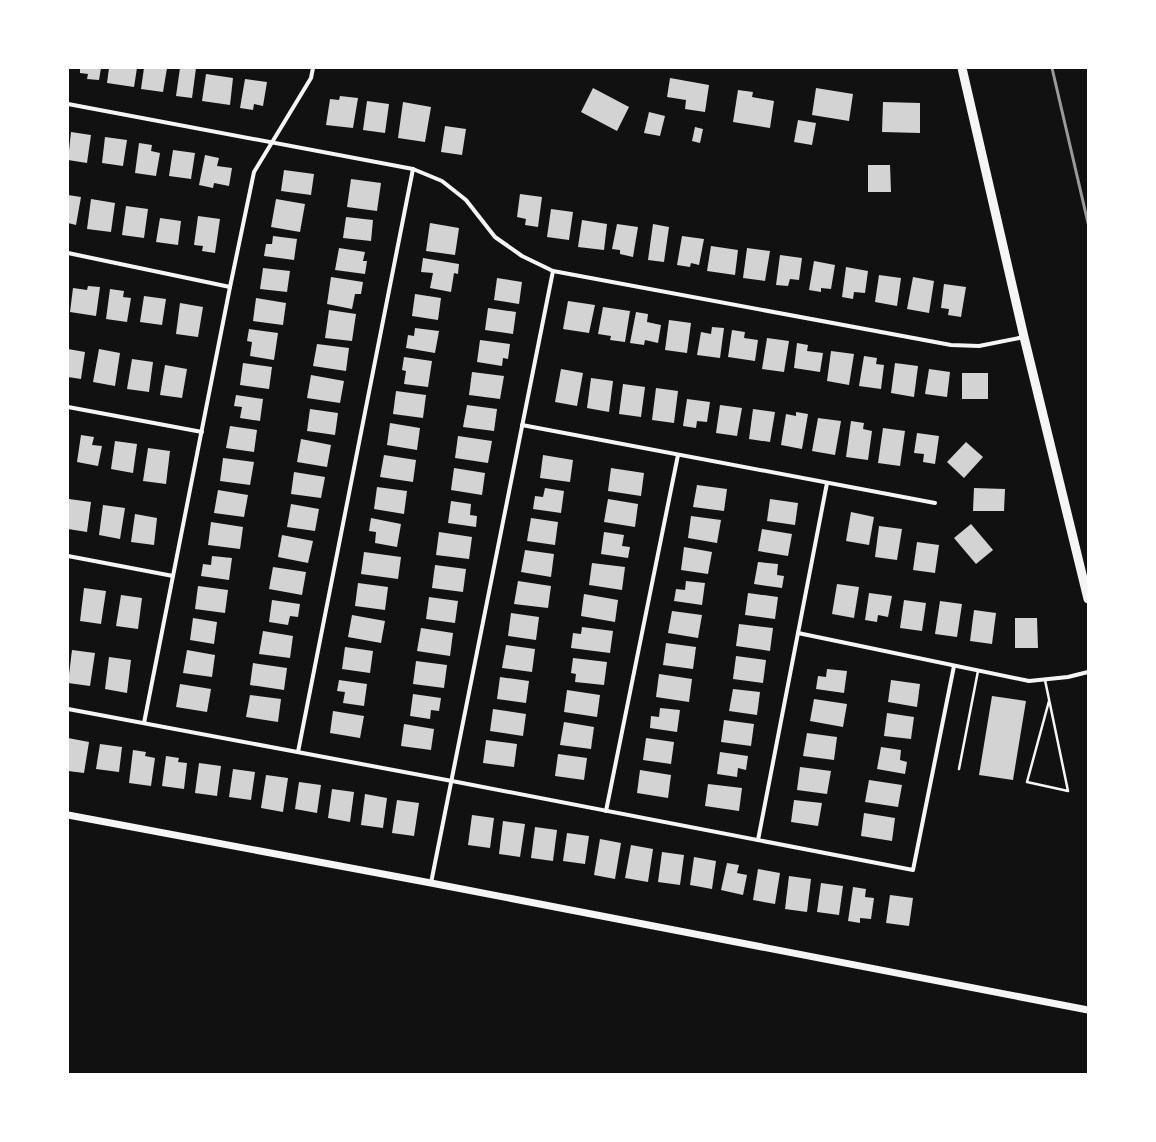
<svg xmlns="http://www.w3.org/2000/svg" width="1156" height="1142" font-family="'DejaVu Sans',sans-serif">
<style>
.building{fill:#d3d3d3}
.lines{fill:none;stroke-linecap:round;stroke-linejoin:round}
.service{stroke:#f5f5f5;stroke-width:2.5}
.minor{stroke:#f5f5f5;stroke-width:4}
.tertiary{stroke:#f5f5f5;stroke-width:7}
.primary{stroke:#f5f5f5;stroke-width:9}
.rail{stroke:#9a9a9a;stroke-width:3}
</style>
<rect width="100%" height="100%" fill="#111"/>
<g class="building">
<polygon points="80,68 101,68 99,80 87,79 88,74 80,73"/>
<polygon points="109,68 137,68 134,87 107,83"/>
<polygon points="144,68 167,68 163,92 141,89"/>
<polygon points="180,68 196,68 192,98 176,96"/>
<polygon points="206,74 233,78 230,105 202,101"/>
<polygon points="670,78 709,85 705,112 685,109 686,100 667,97"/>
<polygon points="245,79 267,82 263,106 254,104 253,110 240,108"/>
<polygon points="593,88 629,107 617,131 581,112"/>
<polygon points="816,88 853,94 849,121 812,115"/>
<polygon points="738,90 753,92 752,97 774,101 770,128 733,122"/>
<polygon points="340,96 358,98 353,128 326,125 330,99 339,100"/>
<polygon points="367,101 389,104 385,133 363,130"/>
<polygon points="403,102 431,107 425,142 398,138"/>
<polygon points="883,102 920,103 920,133 882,132"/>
<polygon points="649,112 665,116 660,136 644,133"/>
<polygon points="798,120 816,123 812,145 794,142"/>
<polygon points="445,126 466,129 462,155 441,152"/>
<polygon points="695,127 703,129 700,143 692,141"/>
<polygon points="71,132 91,135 87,163 68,160"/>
<polygon points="105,137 127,140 123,166 102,163"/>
<polygon points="139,143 152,145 151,151 160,153 156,176 135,173"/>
<polygon points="173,150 195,153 191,179 169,176"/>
<polygon points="205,155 219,158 217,166 232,168 229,186 214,183 213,188 199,185"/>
<polygon points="868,165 890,165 891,192 868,192"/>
<polygon points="284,170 314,174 311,195 281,191"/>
<polygon points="351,179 381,183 377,211 347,207"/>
<polygon points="520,194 542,197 538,227 525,225 526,219 517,217"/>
<polygon points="68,195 81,197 76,225 68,223"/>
<polygon points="91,199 115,203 111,232 87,229"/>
<polygon points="276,199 305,204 300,232 271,227"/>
<polygon points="126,206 148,209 144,238 122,235"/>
<polygon points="551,209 573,212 569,240 547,237"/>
<polygon points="198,216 220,219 215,253 202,251 203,246 194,245"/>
<polygon points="346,217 373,220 371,241 343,238"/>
<polygon points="160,218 181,221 178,245 156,242"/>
<polygon points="582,220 607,224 604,250 578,247"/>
<polygon points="430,223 459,228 455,255 426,251"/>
<polygon points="617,224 638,227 633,257 620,254 620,250 612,249"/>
<polygon points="653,224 669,227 664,262 648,260"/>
<polygon points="273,236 297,239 294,260 264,256 266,244 272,244"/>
<polygon points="682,236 704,239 699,265 691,263 690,267 677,265"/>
<polygon points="711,246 738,250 735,275 707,271"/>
<polygon points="339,248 365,252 363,261 367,261 365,274 335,270"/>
<polygon points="747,248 770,251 765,281 743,278"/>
<polygon points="780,255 802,258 799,280 790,279 788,286 776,285"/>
<polygon points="423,258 459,264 458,274 454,273 451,292 430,288 433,273 421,272"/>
<polygon points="814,261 835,265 831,289 821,288 821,292 809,290"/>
<polygon points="846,267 868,271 865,293 854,292 853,299 842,297"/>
<polygon points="263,268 290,271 287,292 260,289"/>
<polygon points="879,275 901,278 897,306 875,302"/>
<polygon points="331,277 363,282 361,294 355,294 352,309 327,304"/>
<polygon points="913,277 934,281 929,313 907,309"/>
<polygon points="497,278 522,282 519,304 494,300"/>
<polygon points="944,284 966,287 961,317 948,315 949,309 941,308"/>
<polygon points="88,286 100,287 96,316 70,312 73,288 87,290"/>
<polygon points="110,289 124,291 123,297 131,298 127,322 106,319"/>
<polygon points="415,294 441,298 438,320 412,316"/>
<polygon points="144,296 166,299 162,325 140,322"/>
<polygon points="256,298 286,303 283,325 253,321"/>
<polygon points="568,301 595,305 589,333 563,329"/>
<polygon points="180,303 203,307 198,337 176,334"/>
<polygon points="603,307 630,311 625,342 610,340 611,336 598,334"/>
<polygon points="488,308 516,312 513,334 485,330"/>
<polygon points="329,310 356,314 352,341 325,338"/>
<polygon points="636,312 648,314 647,322 661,325 658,343 645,340 644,345 630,343"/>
<polygon points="669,320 691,323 687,353 665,350"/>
<polygon points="712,327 724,328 720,358 697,355 701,332 711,334"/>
<polygon points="415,328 439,331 435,353 406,348 408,335 414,336"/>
<polygon points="249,329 278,333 274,360 250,356 252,342 247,341"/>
<polygon points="732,330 745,332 744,338 758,340 755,361 728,357"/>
<polygon points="767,338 789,341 784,372 762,369"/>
<polygon points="480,340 510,344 508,359 503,358 502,366 477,362"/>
<polygon points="797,343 808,345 807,351 823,353 820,372 794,368"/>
<polygon points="317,344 349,348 346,371 313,366"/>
<polygon points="68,349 85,352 81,379 68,377"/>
<polygon points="99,349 120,353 115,386 93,382"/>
<polygon points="831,351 854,354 849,385 827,381"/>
<polygon points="864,356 877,358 876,364 884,365 881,389 859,386"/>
<polygon points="404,357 432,361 428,387 404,384 406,371 402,370"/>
<polygon points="132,359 153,362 149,392 127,389"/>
<polygon points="243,363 272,367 269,389 240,385"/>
<polygon points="895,363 918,366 914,397 891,393"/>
<polygon points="165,365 187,369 182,398 160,395"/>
<polygon points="561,369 583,373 577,406 555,402"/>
<polygon points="929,369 950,372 947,397 925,394"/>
<polygon points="472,372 504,376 500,399 469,395"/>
<rect x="962" y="373" width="26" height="26"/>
<polygon points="311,375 344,381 340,403 307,398"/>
<polygon points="591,378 613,381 609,412 587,408"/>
<polygon points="623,384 645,387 641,417 619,414"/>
<polygon points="656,388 678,391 674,423 652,420"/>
<polygon points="396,391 426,395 423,418 393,414"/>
<polygon points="236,395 263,399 260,421 240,418 242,407 234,406"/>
<polygon points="687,399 710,402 707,422 697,421 696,428 683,426"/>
<polygon points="467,405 497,409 494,431 463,427"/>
<polygon points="720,405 742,408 737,436 716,433"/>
<polygon points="310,409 338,413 335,435 307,431"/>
<polygon points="753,409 775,412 770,442 749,439"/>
<polygon points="796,412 808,414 802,449 781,445 786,414 796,416"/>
<polygon points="818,418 841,421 835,455 812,451"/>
<polygon points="851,421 864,423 863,429 872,431 868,460 846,457"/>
<polygon points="390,423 420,428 417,450 387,445"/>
<polygon points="230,426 257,430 254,452 226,448"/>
<polygon points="883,428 905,431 900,466 878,463"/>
<polygon points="917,433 939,436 935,464 923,462 924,454 914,453"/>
<polygon points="81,435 94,437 92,445 102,446 98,466 77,462"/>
<polygon points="458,436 492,441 488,463 455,458"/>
<polygon points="301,439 331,445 327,467 297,462"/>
<polygon points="115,441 137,444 133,473 111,469"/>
<polygon points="966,442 983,457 964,478 947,462"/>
<polygon points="148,448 170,451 166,484 143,481"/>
<polygon points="384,455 416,460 413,482 380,477"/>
<polygon points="543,455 573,460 570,482 540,478"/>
<polygon points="223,458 254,462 250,485 220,481"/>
<polygon points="454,468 485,473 482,495 451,490"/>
<polygon points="611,468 644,473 641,496 608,491"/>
<polygon points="294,472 325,477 321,498 291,494"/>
<polygon points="697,485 727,489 724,511 693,507"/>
<polygon points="377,487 407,491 404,514 374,509"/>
<polygon points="545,488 564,491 561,513 533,509 535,496 543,497"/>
<polygon points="974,488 1005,489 1004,511 973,511"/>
<polygon points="218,490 248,495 244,517 214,513"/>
<polygon points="69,499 91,502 87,532 68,529"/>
<polygon points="608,499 638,504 635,527 604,522"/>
<polygon points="770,499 798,503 795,525 767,521"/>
<polygon points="451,501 471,504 470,515 477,516 476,527 448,523"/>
<polygon points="291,504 319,509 315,531 287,527"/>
<polygon points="103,505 125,508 120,539 99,535"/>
<polygon points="851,512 874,517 869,545 846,541"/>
<polygon points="135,514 157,518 154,545 131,542"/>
<polygon points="691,516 721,520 717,543 688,538"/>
<polygon points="371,518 401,524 397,547 375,543 376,532 369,531"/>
<polygon points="531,518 558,522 555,545 527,541"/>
<polygon points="211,522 243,527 240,549 208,545"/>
<polygon points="971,524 993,550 976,564 954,538"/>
<polygon points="879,526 902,529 897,560 875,557"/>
<polygon points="762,529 792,534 788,556 758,551"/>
<polygon points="439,532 472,537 469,559 436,555"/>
<polygon points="604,532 624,535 622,546 630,547 628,558 601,554"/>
<polygon points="282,535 313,541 308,563 278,557"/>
<polygon points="917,542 939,545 935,573 913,570"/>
<polygon points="684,547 712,552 708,574 681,570"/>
<polygon points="525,550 554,554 551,577 521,572"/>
<polygon points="364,552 401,557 398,579 361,574"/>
<polygon points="212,556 232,558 229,580 201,576 203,564 211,565"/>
<polygon points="758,562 778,564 777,575 784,576 782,588 754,584"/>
<polygon points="592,563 625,567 622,590 589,585"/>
<polygon points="435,565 466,569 463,592 432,588"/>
<polygon points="273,567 306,572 302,595 269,589"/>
<polygon points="518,581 551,586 548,608 514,604"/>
<polygon points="686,581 705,583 702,605 674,601 676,589 685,590"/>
<polygon points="358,583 388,587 385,610 355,606"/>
<polygon points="837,584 859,587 854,618 832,614"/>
<polygon points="198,586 228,590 225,613 195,609"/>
<polygon points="84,588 106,591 101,624 80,621"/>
<polygon points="748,593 778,597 775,619 745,615"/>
<polygon points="869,593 892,596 888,617 878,615 877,622 865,620"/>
<polygon points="584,594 618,600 615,622 581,616"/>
<polygon points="121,595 142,598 138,629 116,626"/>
<polygon points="429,597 458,601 455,623 426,619"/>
<polygon points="272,600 300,604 298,617 290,616 288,625 269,622"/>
<polygon points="904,600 926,603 922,631 900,628"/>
<polygon points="940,601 962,604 957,637 935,634"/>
<polygon points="974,610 996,613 992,644 970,641"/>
<polygon points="672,611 702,615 698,638 668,633"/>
<polygon points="511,613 539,617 536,640 508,636"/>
<polygon points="352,615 385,621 381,643 348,637"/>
<polygon points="193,618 217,622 214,644 190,640"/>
<polygon points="1015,618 1037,618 1038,648 1015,648"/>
<polygon points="739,624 773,628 770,651 736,646"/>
<polygon points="582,627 613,631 610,653 571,648 573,633 581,634"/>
<polygon points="421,628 453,633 450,656 417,651"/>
<polygon points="263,631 293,636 290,658 259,654"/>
<polygon points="666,643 696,647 693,669 663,665"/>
<polygon points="506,645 535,649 532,672 502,668"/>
<polygon points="345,647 373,651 370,673 342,669"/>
<polygon points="72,650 95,653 90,686 68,683"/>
<polygon points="187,650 215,655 212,677 183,673"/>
<polygon points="736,656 766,660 763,683 733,679"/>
<polygon points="109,657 131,660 127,693 105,689"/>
<polygon points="573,658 607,662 604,685 575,682 576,674 571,673"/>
<polygon points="416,661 447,665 444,688 413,684"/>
<polygon points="253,663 287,668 284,690 250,685"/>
<polygon points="827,669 847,671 844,693 816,689 818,676 826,677"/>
<polygon points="659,674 692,679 689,702 656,697"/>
<polygon points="500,677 529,681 526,703 497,699"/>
<polygon points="339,680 367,684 364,706 343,703 345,692 337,691"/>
<polygon points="891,680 920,684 917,707 888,702"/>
<polygon points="180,684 211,689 207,712 176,707"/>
<polygon points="733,689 760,692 757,715 729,711"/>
<polygon points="567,690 600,695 597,717 564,712"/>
<polygon points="413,694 441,698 439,711 431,710 430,719 410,716"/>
<polygon points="250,695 281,699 278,722 246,717"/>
<polygon points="992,696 1026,701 1013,780 979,775"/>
<polygon points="814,699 847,704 843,727 810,721"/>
<polygon points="660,708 680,710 677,732 650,728 651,716 659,717"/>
<polygon points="493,709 526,714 523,736 490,731"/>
<polygon points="333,711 364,716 360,738 330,733"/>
<polygon points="887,713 914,717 911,739 884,736"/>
<polygon points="724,720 754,724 751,746 721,742"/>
<polygon points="564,722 594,727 591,749 560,745"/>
<polygon points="404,724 434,729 431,750 401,746"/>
<polygon points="807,733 837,737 834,760 803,756"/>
<polygon points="68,738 89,742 84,773 68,771"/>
<polygon points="646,738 674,742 671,764 643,760"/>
<polygon points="486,740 517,744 514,767 483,763"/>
<polygon points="100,744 122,747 119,772 96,769"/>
<polygon points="881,747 901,750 900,760 907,762 905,774 877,769"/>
<polygon points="133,750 146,752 145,756 155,758 151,786 129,783"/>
<polygon points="720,752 748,756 746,770 738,768 737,777 717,774"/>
<polygon points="558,754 587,758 584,780 555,776"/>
<polygon points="166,756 179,758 178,762 187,763 184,789 162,786"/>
<polygon points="199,763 221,766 217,796 195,793"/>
<polygon points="800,767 831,771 827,794 797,790"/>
<polygon points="233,769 255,772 251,800 229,797"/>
<polygon points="640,770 671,775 668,798 637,793"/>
<polygon points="266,775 288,778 283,812 261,808"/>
<polygon points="869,780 902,785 898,807 865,802"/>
<polygon points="299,782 321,785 317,813 295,809"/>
<polygon points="708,784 742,788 739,811 705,806"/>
<polygon points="332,789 354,792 350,822 328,818"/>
<polygon points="365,794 387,798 383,828 361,825"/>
<polygon points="397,800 419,803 414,836 392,833"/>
<polygon points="794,800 822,803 818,826 791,822"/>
<polygon points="864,813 895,818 892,841 861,836"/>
<polygon points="472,815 494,818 490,848 468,845"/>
<polygon points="503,821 525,824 520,857 499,854"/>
<polygon points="535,827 557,830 553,861 531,858"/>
<polygon points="567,833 589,836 585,864 563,861"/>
<polygon points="600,839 621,843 615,879 594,875"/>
<polygon points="631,845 653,849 648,882 625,878"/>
<polygon points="662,852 684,855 680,885 658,882"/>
<polygon points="694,857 716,861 712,889 690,885"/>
<polygon points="727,863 739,865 737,873 747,875 743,895 721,890"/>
<polygon points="758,869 780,873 775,904 753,900"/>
<polygon points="789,876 811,879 807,912 785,909"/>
<polygon points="821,883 843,886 839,915 817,912"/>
<polygon points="853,887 866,889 865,897 874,898 871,919 860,918 860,923 848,921"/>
<polygon points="890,895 913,898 909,926 886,923"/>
</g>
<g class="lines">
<g class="service">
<polyline points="1045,680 1068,791 1027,782 1049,701"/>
<polyline points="959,769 978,671"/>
</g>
<g class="minor">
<polyline points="68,104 413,169 442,181 466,200 495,237 522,256 553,271 951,345 979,346 1024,337"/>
<polyline points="68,253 230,287"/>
<polyline points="68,407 202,432"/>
<polyline points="522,425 935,503"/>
<polyline points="68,556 173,576"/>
<polyline points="798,633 1029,681 1068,677 1088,672"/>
<polyline points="68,709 452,781 913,870 954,666"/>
<polyline points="144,723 230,287 254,172 311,78 313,68"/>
<polyline points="298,752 413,169"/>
<polyline points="606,811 678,455"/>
<polyline points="758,840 827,483"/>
<polyline points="431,883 553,271"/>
</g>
<polyline class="tertiary" points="68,815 431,883 1088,1010"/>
<polyline class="primary" points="962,68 1024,337 1088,599"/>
<polyline class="rail" points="1052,68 1088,223"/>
</g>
<rect width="1156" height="1142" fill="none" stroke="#ffffff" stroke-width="138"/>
</svg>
